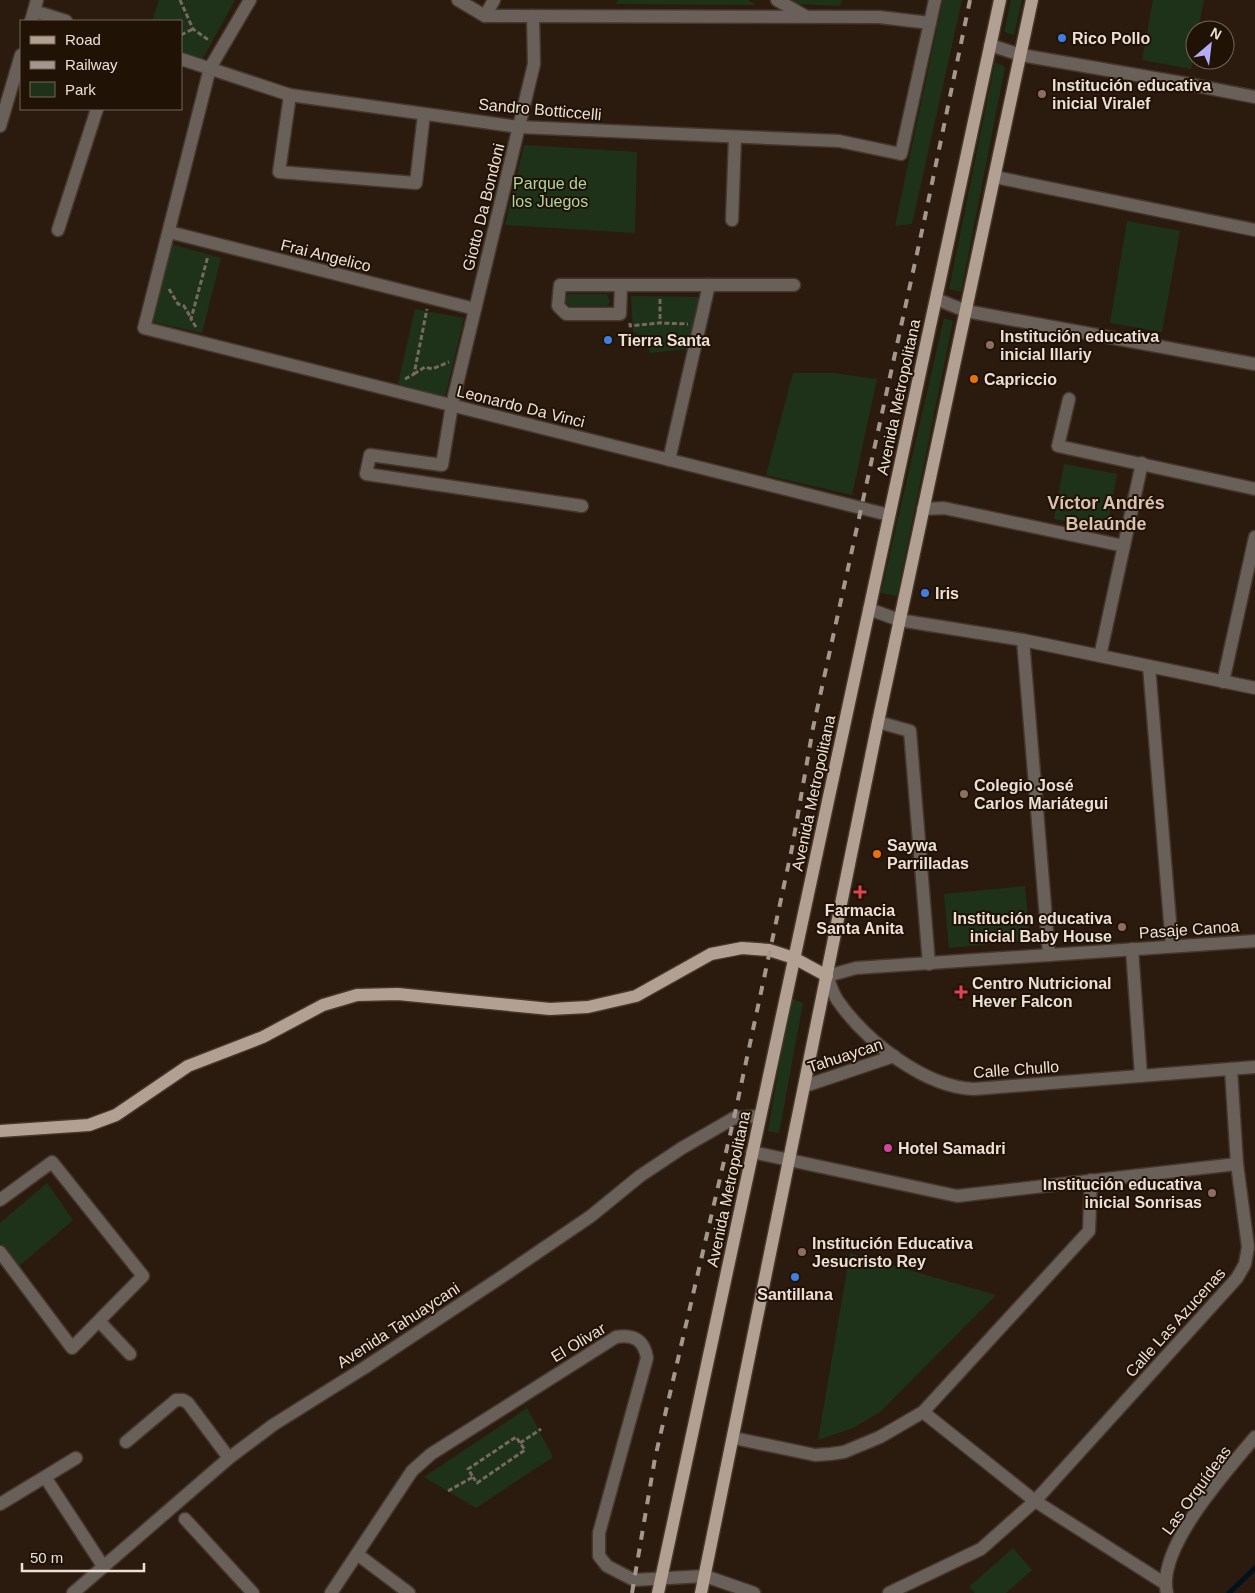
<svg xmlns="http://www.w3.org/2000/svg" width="1255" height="1593" font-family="Helvetica,sans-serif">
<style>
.green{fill:#1e321a}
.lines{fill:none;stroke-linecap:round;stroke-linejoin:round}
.stream{stroke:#01121d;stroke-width:5}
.minor-casing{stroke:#46362b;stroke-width:15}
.major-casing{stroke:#46362b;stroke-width:15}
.path{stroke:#78695f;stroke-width:3;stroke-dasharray:5 2.5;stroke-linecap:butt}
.minor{stroke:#686059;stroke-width:12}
.major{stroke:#b2a192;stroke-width:12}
.rail{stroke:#a4978d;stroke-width:4;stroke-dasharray:9 9;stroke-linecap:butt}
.shop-dot{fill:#3f7fe0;stroke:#211206;stroke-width:2}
.education-dot{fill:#8d6e63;stroke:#211206;stroke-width:2}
.food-dot{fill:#e8710a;stroke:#211206;stroke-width:2}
.health-dot{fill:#e0444e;stroke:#211206;stroke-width:2}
.hotel-dot{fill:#d1479c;stroke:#211206;stroke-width:2}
.labels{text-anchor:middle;stroke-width:4;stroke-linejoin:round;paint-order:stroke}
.poi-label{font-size:16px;font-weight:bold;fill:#ebdfd7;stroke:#211206;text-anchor:start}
.street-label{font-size:16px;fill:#ebdfd7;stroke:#211206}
.park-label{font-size:16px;fill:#a9d7a2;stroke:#211206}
.neighbourhood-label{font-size:18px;font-weight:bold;fill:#d8c1b1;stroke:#211206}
</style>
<rect width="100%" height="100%" fill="#2b1b0f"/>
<g class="green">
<polygon points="159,0 235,0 202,60 181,53 181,21 152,21"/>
<polygon points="618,0 748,0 756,5 616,4"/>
<polygon points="792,0 842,0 840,6 799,4"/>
<polygon points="943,0 962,0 912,224 895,226"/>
<polygon points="1011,0 1022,0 1014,35 1004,32"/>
<polygon points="1153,0 1204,0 1198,30 1195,30 1195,47 1191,69 1142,60"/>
<polygon points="995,62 1005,67 961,292 949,289"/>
<polygon points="524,145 637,152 635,233 505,225"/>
<polygon points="1127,221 1180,231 1162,332 1110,323"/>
<polygon points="172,244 221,258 202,333 153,322"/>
<polygon points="569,294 607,294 610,302 607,306 569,306 565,302 565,297"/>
<polygon points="631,296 698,297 701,301 689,349 649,353 650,339 633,332"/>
<polygon points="415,309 464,318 445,397 398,384"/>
<polygon points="944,318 953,321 897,596 881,593"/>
<polygon points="793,373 832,373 877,379 852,495 766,475"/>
<polygon points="1064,464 1117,474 1107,529 1054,519"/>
<polygon points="1025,886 1030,940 949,948 944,894"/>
<polygon points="791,998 803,1003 779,1133 768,1131"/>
<polygon points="47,1183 73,1220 19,1266 0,1243 0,1223"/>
<polygon points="850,1253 996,1295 880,1412 853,1428 818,1440"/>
<polygon points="527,1408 553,1457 476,1508 424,1477"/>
<polygon points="1013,1548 1032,1570 1006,1593 975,1593 969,1587"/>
</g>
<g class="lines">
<polyline class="stream" points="1229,1593 1255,1568"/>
<defs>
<g id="minor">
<polyline points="250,0 210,68 144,328 889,515"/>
<polyline points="458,0 485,16 879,17 930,23"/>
<polyline points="777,0 805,16"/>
<polyline points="34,11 66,21"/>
<polyline points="485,16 494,0"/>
<polyline points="533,16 534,64 452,405 442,465 370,455 366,474 582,506"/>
<polyline points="31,21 37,0"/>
<polyline points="990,45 1021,55 1183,83 1255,97"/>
<polyline points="181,59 290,95 519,127 839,141 901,154 935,0"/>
<polyline points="290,95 279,172 416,183 424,114"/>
<polyline points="0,126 21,55"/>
<polyline points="995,177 1255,230"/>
<polyline points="732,220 735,137"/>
<polyline points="58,230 97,109"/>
<polyline points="169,232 475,309"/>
<path d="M621,285L620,314H566L558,306L560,285C638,285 716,285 794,285"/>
<polyline points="936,299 966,311 1255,364"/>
<polyline points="1069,399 1058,446 1255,489"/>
<polyline points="669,460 709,285"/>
<polyline points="923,509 944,508 1124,546"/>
<polyline points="869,609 899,620 1023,640 1255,688"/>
<polyline points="1023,640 1049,955"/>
<polyline points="1100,656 1142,463"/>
<polyline points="1149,666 1172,946"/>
<polyline points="1223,682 1255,537"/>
<polyline points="878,722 910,731 929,964"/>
<path d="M1255,941L856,968L827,976C830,984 833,994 838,1001C866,1041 924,1087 974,1089L1255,1067"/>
<polyline points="1132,949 1141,1076"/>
<polyline points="805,1086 894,1056"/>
<polyline points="752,1152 957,1196 1237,1164"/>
<polyline points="0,1200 52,1162 143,1276 72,1348 0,1252"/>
<polyline points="99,1321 130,1354"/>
<polyline points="923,1412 1035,1501 1164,1583"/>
<polyline points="734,1438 815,1455 830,1454 844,1452 880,1437 923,1412 1089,1231 1091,1180"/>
<polyline points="126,1442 176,1400 183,1400 188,1403 229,1458"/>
<polyline points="45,1477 103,1566"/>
<polyline points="0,1504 76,1458"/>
<polyline points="185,1519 253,1593"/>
<polyline points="357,1554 409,1593"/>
<polyline points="73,1593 229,1458 273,1425 364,1368 503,1276 591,1216 640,1176 682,1148 734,1118 759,1116"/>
<path d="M331,1593L412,1471L431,1454L616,1337C634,1334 644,1340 647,1358L599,1533V1556L607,1566L634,1580L705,1576L754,1593"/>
<polyline points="889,1593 981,1549 1035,1501 1237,1278 1245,1264 1248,1247 1237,1164 1231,1069"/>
<path d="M1167,1593C1156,1548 1227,1471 1255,1437"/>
</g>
<g id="major">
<polyline points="0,1131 89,1125 116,1115 188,1066 263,1037 323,1005 357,995 398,994 550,1009 588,1007 636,996 711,954 742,948 769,950 794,958 827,976"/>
<polyline points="658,1593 1000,0"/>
<polyline points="701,1593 878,722 1032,0"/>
</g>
</defs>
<use href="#minor" class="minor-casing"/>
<use href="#major" class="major-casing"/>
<g class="path">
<polyline points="180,0 193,29 210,41"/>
<polyline points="181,35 193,29"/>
<polyline points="169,289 178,304 184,306 191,318"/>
<polyline points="660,299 660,323"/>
<polyline points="630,323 630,326 660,323 688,324"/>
<polyline points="196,327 191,319 208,256"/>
<polyline points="414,374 425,367 432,369 449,362"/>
<polyline points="405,379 414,374 427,309"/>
<polyline points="520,1443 541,1429"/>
<polyline points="448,1491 473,1477 468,1469 516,1437 525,1450 477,1483 473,1477"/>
</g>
<use href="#minor" class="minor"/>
<use href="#major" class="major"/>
<polyline class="rail" points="632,1593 655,1458 734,1118 792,848 813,728 925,217 970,0"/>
</g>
<g class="shop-dot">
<circle cx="1062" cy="38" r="5"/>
<circle cx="608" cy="340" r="5"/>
<circle cx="925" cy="593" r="5"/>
<circle cx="795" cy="1277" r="5"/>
</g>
<g class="education-dot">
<circle cx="1042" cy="94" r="5"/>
<circle cx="990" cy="345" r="5"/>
<circle cx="964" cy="794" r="5"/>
<circle cx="1122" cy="927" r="5"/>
<circle cx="1212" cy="1193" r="5"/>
<circle cx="802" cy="1252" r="5"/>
</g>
<g class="food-dot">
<circle cx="974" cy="379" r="5"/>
<circle cx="877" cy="854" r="5"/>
</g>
<g class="health-dot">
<path d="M857.5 884.5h5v5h5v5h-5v5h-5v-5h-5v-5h5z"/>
<path d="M958.5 984.5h5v5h5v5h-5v5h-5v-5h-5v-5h5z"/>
</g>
<circle class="hotel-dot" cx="888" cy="1148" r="5"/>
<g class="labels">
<g class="poi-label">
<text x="1072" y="44">Rico Pollo</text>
<text x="1052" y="91">Institución educativa<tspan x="1052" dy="18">inicial Viralef</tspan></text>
<text x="1000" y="342">Institución educativa<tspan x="1000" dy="18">inicial Illariy</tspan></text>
<text x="618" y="346">Tierra Santa</text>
<text x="984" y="385">Capriccio</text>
<text x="935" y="599">Iris</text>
<text x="974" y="791">Colegio José<tspan x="974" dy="18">Carlos Mariátegui</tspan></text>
<text x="887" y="851">Saywa<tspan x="887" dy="18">Parrilladas</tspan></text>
<text x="860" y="916" text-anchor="middle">Farmacia<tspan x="860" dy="18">Santa Anita</tspan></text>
<text x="1112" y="924" text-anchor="end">Institución educativa<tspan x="1112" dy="18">inicial Baby House</tspan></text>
<text x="972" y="989">Centro Nutricional<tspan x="972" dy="18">Hever Falcon</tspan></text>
<text x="898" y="1154">Hotel Samadri</text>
<text x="1202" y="1190" text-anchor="end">Institución educativa<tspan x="1202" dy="18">inicial Sonrisas</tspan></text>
<text x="812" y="1249">Institución Educativa<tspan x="812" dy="18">Jesucristo Rey</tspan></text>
<text x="795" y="1300" text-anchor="middle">Santillana</text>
</g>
<g class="street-label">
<text transform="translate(540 109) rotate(5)" y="6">Sandro Botticcelli</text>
<text transform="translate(483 207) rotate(-76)" y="6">Giotto Da Bondoni</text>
<text transform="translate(326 255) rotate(14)" y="6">Frai Angelico</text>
<text transform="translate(898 397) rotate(-78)" y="6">Avenida Metropolitana</text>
<text transform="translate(521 406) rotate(14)" y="6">Leonardo Da Vinci</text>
<text transform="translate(813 793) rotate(-78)" y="6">Avenida Metropolitana</text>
<text transform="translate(1189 929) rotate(-4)" y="6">Pasaje Canoa</text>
<text transform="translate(845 1055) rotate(-18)" y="6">Tahuaycan</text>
<text transform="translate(1016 1069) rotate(-4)" y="6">Calle Chullo</text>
<text transform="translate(728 1189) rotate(-78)" y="6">Avenida Metropolitana</text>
<text transform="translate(1175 1322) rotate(-48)" y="6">Calle Las Azucenas</text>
<text transform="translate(398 1325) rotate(-33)" y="6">Avenida Tahuaycani</text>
<text transform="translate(578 1342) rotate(-31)" y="6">El Olivar</text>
<text transform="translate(1196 1490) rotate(-54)" y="6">Las Orquídeas</text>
</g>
<g class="park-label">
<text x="550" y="189">Parque de<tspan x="550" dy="18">los Juegos</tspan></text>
</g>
<g class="neighbourhood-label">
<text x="1106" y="509">Víctor Andrés<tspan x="1106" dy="21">Belaúnde</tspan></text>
</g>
</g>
<rect x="20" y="20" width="162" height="90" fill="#211206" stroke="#72645a"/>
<rect x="30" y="36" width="25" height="8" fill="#b2a192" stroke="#72645a"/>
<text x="65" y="45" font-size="15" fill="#ebdfd7">Road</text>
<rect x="30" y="61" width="25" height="8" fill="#a4978d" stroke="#72645a"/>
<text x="65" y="70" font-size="15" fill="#ebdfd7">Railway</text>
<rect x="30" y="82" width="25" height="15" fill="#1e321a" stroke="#72645a"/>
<text x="65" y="95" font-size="15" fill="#ebdfd7">Park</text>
<g transform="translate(1210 45) rotate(28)"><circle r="24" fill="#211206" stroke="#72645a"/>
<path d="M0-4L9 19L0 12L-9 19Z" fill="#b4acf9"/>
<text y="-8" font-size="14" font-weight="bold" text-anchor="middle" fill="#ebdfd7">N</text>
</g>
<path d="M22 1563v8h122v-8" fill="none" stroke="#ebdfd7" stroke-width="2.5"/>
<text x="30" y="1563" font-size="15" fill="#ebdfd7" stroke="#211206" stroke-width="4" paint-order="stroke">50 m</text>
</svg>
